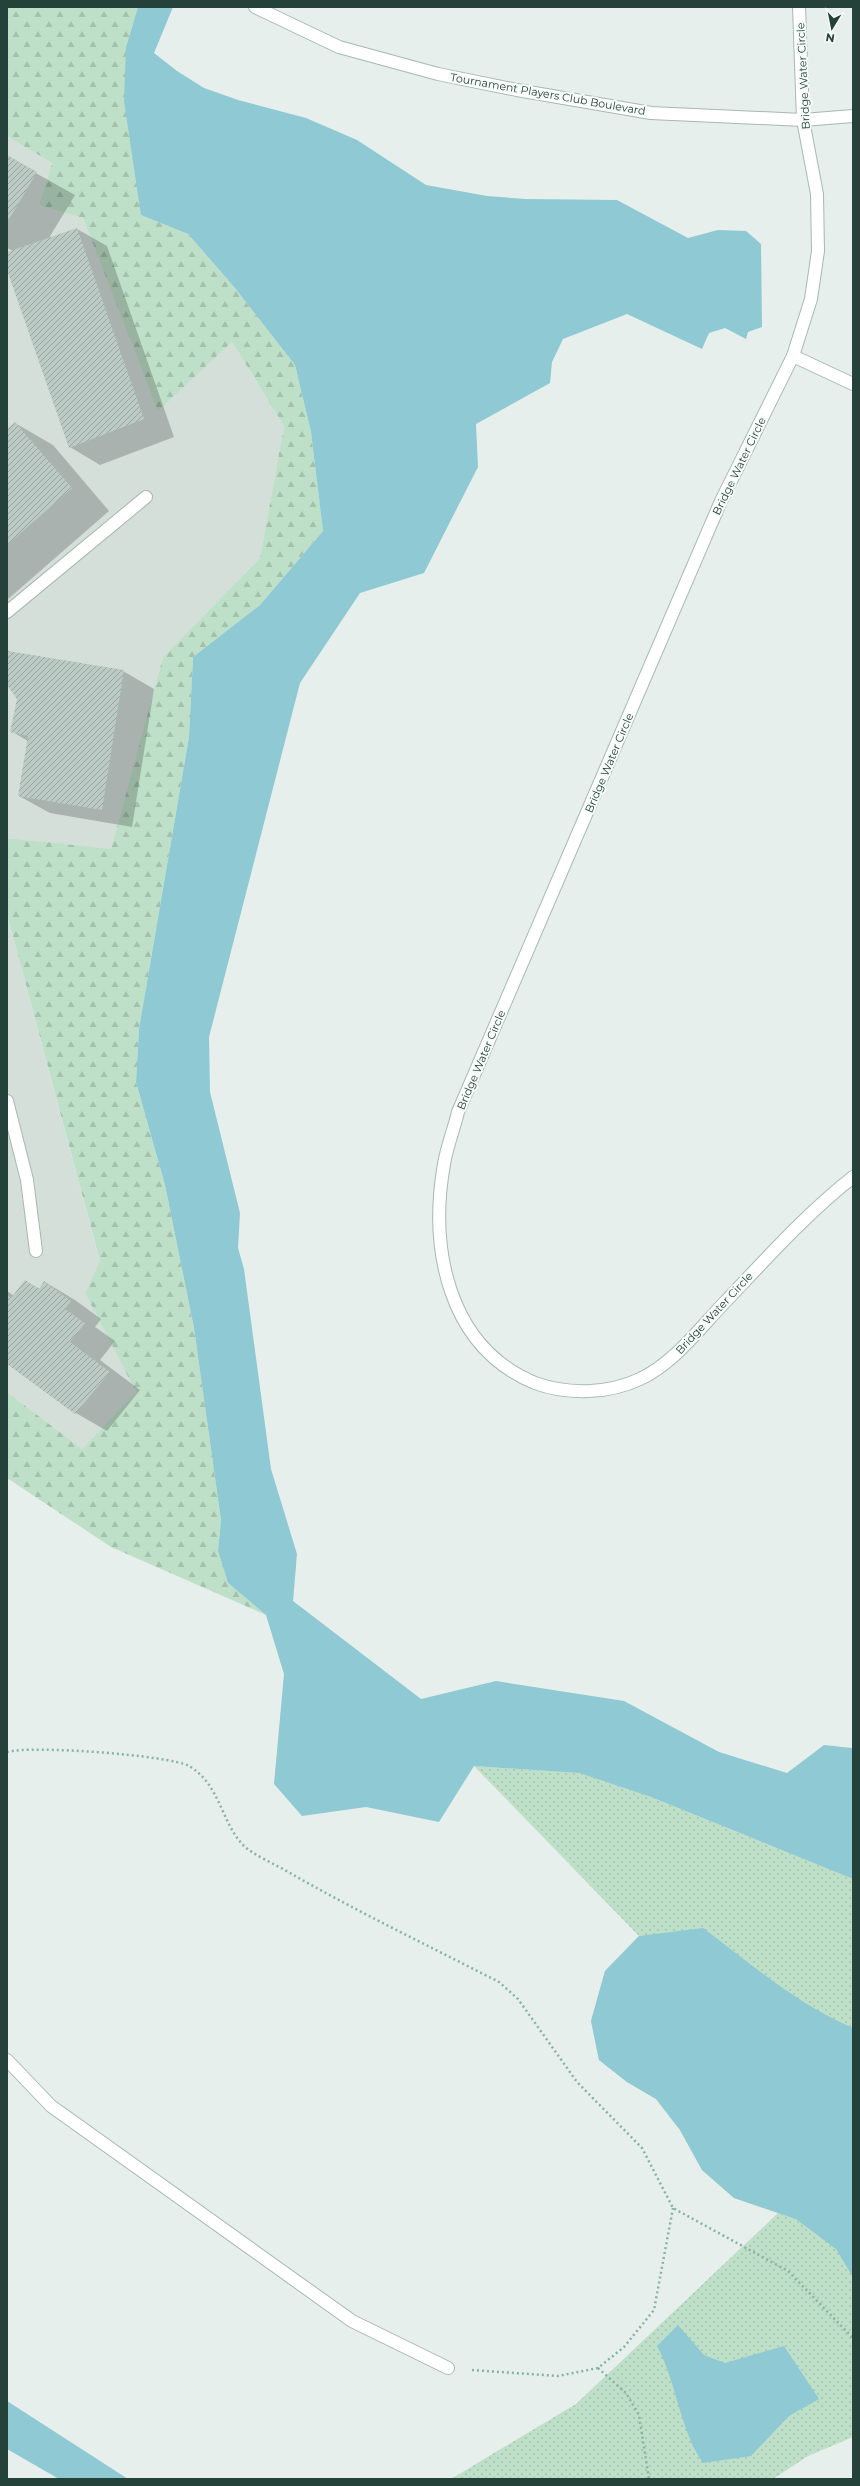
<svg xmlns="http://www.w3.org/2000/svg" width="860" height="2486" font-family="Montserrat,sans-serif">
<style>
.built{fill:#d4dfda}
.grass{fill:url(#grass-dots)}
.forest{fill:url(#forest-firs)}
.water{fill:#8ec9d4}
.shadow{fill:#0003}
.building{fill:url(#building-hatch)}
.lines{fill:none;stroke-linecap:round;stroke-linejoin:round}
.service-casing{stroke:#a8b8b2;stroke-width:14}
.minor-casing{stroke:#a8b8b2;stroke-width:14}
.path{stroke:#86b3a5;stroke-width:2.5;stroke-dasharray:2 3;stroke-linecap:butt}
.service{stroke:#fff;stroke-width:12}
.minor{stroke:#fff;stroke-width:12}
.labels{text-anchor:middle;stroke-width:4;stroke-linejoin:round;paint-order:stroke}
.street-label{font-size:11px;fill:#24423a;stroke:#f7fbf9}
</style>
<defs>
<pattern id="grass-dots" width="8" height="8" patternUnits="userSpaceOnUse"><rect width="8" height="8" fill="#bfe0c8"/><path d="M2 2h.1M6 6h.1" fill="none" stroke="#a4c1ad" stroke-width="1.8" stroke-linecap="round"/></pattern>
<pattern id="forest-firs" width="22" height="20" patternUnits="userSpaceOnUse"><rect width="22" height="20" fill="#bfe0c8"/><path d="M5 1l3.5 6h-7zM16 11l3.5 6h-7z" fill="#a4c1ad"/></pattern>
<pattern id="building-hatch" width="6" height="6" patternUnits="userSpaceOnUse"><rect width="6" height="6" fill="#bbcac4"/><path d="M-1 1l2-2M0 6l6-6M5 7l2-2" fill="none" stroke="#98a6a0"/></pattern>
</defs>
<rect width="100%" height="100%" fill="#e6efeb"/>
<g class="built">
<polygon points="7,136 52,163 39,205 83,218 158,410 232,342 284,426 260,558 163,657 111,850 7,838"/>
<polygon points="7,914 100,1262 85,1293 136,1392 82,1449 7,1392"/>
</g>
<polygon class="grass" points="474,1766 579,1773 651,1797 853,1879 853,2437 808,2456 773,2479 451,2479 576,2404 778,2213 734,2198 702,2170 680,2130 656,2099 627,2082 599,2060 591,2021 605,1971 639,1936"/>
<polygon class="forest" points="7,7 138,7 126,47 141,215 188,234 235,288 295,365 311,432 323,531 260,605 193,657 189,737 139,1029 136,1082 165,1185 194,1328 221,1520 218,1551 228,1583 266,1615 111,1547 7,1478 7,1392 82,1449 136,1392 85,1293 100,1261 7,914 7,838 111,849 163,657 260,558 284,426 232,342 158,411 83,218 39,205 52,163 7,136"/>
<g class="water">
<polygon points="138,7 173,7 154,53 177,71 204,88 238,100 306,118 357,140 426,185 487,196 525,199 617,200 688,238 718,230 746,231 761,244 762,327 748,332 746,339 725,328 709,333 702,349 627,314 563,339 552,362 550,383 476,424 478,467 424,573 360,593 300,683 209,1037 210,1092 240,1213 238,1248 244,1269 271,1469 297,1554 293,1601 421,1699 496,1681 624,1701 719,1752 787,1773 824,1745 852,1748 853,1879 651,1797 579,1773 474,1766 439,1822 366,1807 302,1816 274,1784 284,1674 266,1615 228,1583 218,1551 221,1520 194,1328 165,1185 136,1082 139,1029 189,737 193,657 260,605 323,531 311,432 295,365 235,288 188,234 141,215 124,101 126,47"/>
<path d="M703,1928C751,1964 798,2005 853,2028V2277L836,2249L796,2219L734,2198L702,2170L680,2130L656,2099L627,2082L599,2060L591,2021L605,1971L639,1936Z"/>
<path d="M678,2325L704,2355L725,2363L784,2346L819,2399L789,2416L751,2456L703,2463C679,2428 677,2383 657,2346Z"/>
<polygon points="7,2401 128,2479 59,2479 7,2449"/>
</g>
<g class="shadow">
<polygon points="7,157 75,195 49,238 77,229 107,246 174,437 100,465 70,447 7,267 7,253 13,251 7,248"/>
<polygon points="15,423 53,445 109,511 7,600 7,430"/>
<polygon points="9,652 123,671 154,689 132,827 50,813 19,796 28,741 11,731 18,699 7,683"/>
<polygon points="25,1281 40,1289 45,1282 75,1300 101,1319 95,1327 115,1341 100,1360 140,1390 107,1431 76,1413 7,1363 7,1291 14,1296"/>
</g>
<g class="building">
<polygon points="7,155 37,172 7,223"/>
<polygon points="77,228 144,419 69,448 7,270 7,252"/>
<polygon points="15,422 72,488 7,545 7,429"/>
<polygon points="8,651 124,670 102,810 18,796 28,736 10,732 17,699 7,685"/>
<polygon points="25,1280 39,1289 44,1281 71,1301 65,1309 85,1323 70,1342 110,1372 75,1414 7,1364 7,1295 11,1298"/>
</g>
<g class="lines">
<defs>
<g id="service">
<polyline points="7,612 146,497"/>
<polyline points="7,1101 27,1180 36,1251"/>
</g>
<g id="minor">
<polyline points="255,7 339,47 438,74 517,90 651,113 803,120 853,116"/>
<polyline points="793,356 811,299 818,251 817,194 803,120 799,7"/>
<path d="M853,384L793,356L721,501L458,1112C454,1129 447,1146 444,1164C429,1249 448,1347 535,1383C568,1395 608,1394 640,1379C674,1363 699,1329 725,1302C766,1259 806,1214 853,1177"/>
<polyline points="7,2060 51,2106 352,2321 448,2368"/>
</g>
</defs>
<use href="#service" class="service-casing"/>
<use href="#minor" class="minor-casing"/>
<g class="path">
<path d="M7,1752C30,1745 169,1755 189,1766C220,1784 221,1822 243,1845C253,1855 277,1865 290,1873C358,1912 429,1946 499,1982L518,1999L577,2082L642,2148L673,2208L788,2271L853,2338"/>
<polyline points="598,2368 626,2393 639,2415 649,2479"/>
<polyline points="472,2370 558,2376 598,2368 624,2347 654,2310 673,2208"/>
</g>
<use href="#service" class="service"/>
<use href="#minor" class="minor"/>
</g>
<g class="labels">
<g class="street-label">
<text transform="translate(803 76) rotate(-93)" y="4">Bridge Water Circle</text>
<text transform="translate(548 94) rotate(10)" y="4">Tournament Players Club Boulevard</text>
<text transform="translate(739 466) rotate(-64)" y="4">Bridge Water Circle</text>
<text transform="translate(609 763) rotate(-67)" y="4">Bridge Water Circle</text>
<text transform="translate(481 1060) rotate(-67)" y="4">Bridge Water Circle</text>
<text transform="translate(714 1313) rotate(-47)" y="4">Bridge Water Circle</text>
</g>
</g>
<rect width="860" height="2486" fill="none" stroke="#24423a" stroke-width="16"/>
<g transform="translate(832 28) rotate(190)" stroke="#f7fbf9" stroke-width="3" paint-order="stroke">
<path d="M0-3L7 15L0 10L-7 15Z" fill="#24423a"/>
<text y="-6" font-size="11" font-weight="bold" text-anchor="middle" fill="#24423a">N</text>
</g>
</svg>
